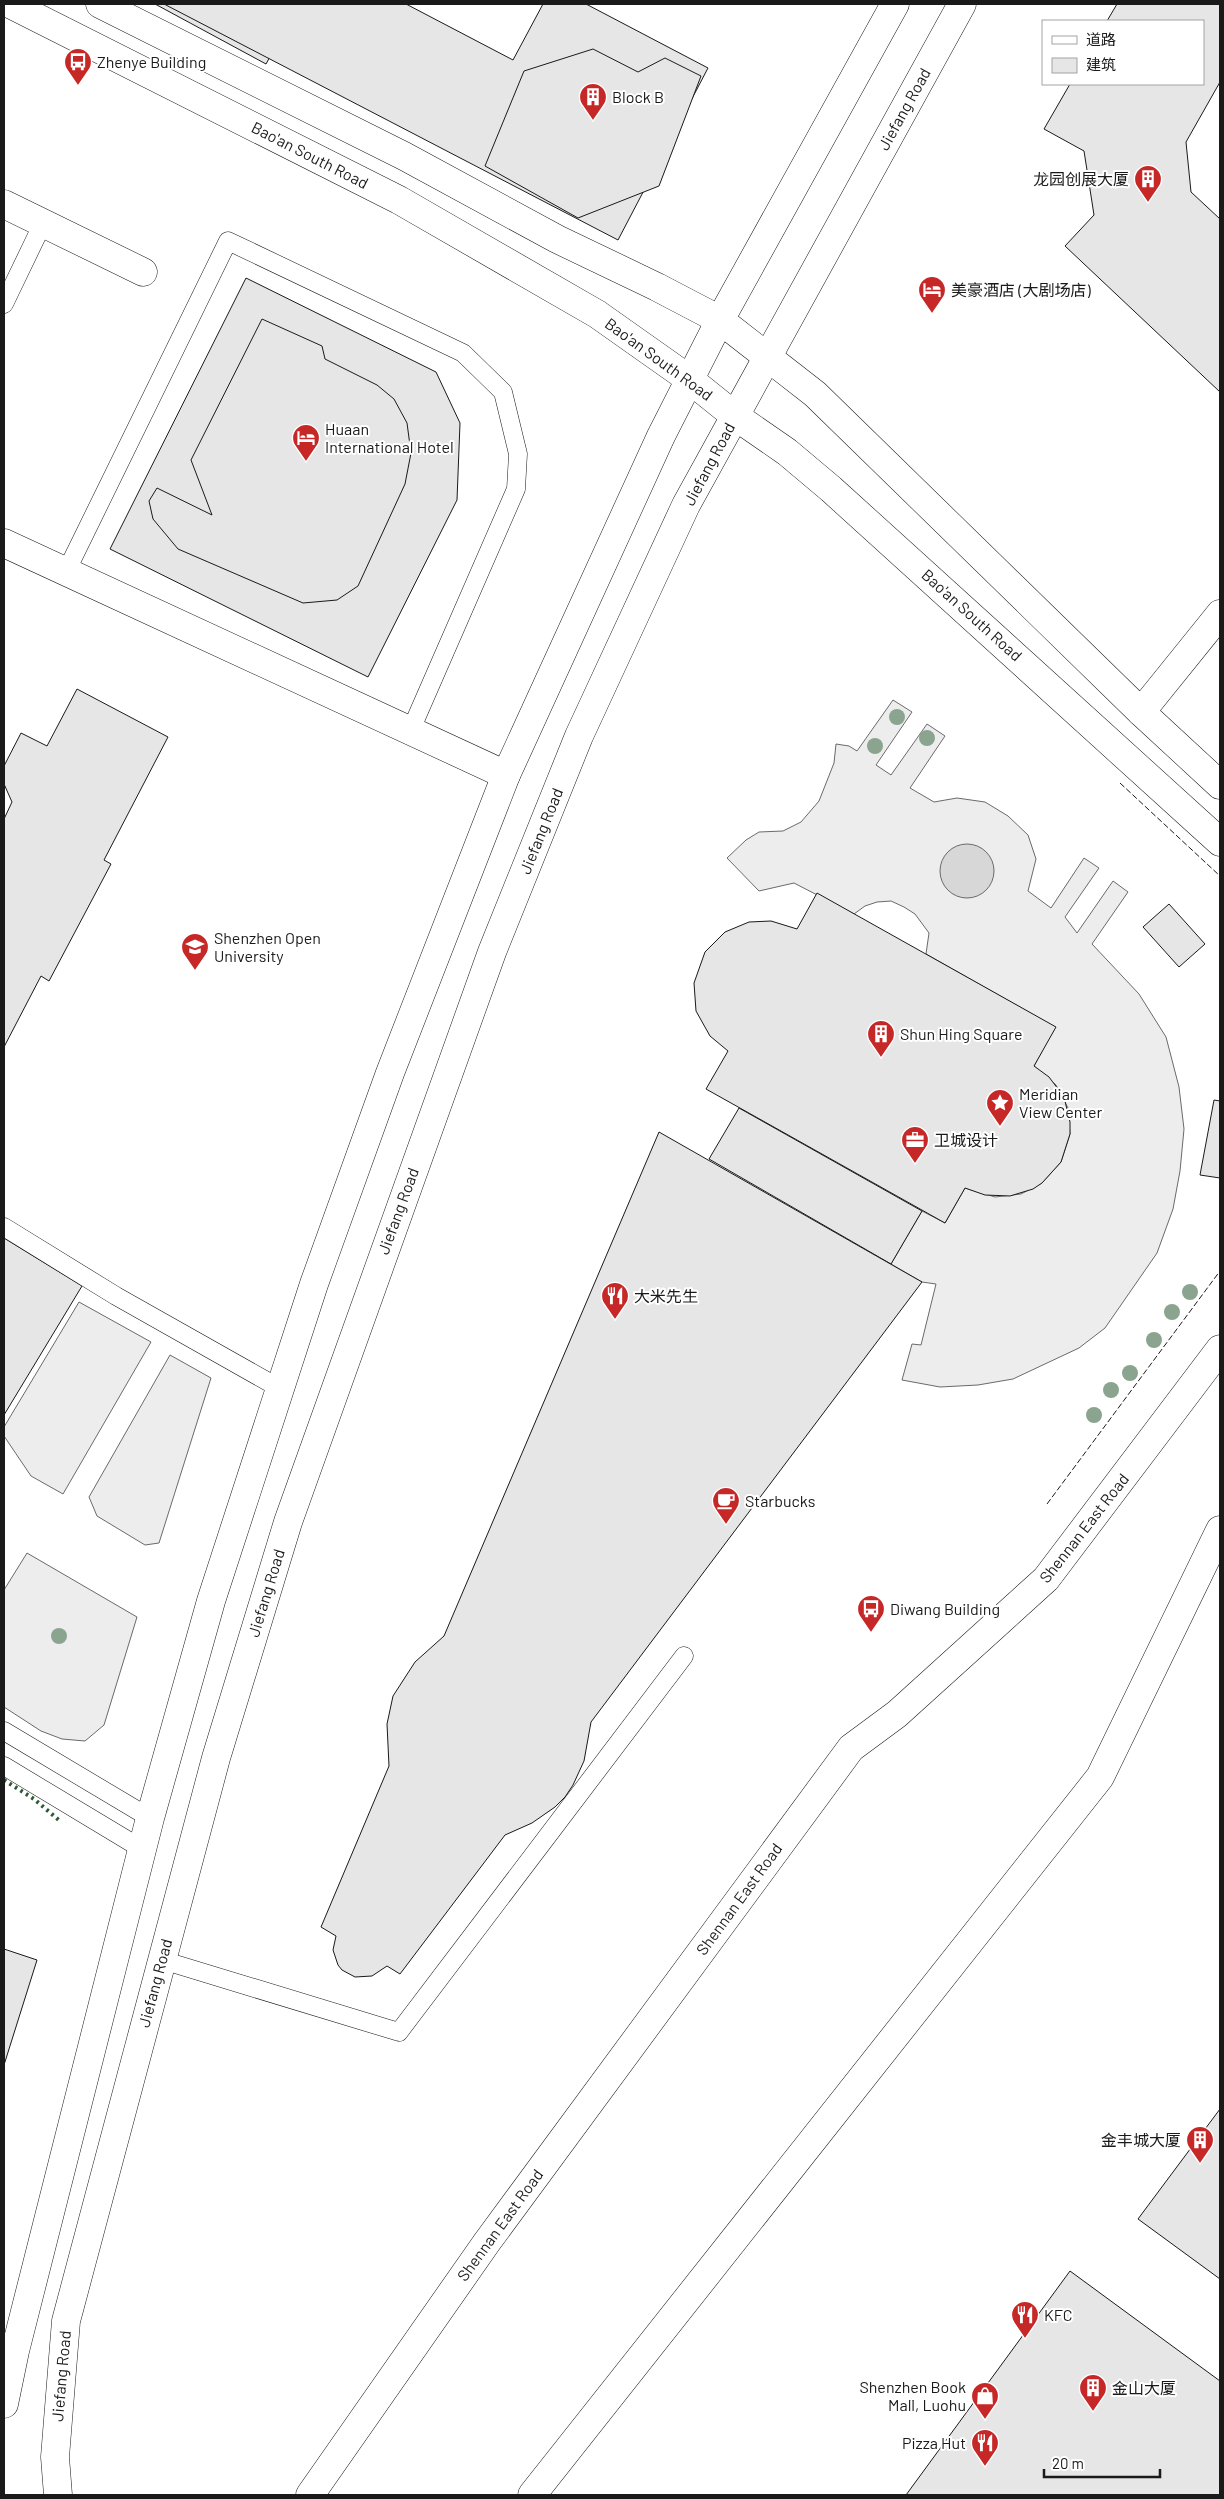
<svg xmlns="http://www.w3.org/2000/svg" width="1224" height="2499" font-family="Barlow,'Noto Sans SC',sans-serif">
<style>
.built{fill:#ededed;stroke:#6a6a6a}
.water{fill:#d7d7d7;stroke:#6a6a6a}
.building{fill:#e6e6e6;stroke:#1a1a1a}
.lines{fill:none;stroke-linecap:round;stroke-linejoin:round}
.lane-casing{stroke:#1a1a1a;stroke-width:19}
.street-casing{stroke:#1a1a1a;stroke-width:29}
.secondary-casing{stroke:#1a1a1a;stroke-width:29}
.primary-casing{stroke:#1a1a1a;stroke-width:29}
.lane{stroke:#fff;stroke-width:18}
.street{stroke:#fff;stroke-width:28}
.secondary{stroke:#fff;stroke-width:28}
.primary{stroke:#fff;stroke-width:28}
.hedge{stroke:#2b5a34;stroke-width:4;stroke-dasharray:2.5 4;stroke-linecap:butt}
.fence{stroke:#1a1a1a;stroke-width:1;stroke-dasharray:6 2.5;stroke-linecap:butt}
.tree{fill:#8aa48f}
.labels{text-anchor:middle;stroke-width:4;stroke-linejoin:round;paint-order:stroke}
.poi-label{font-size:16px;fill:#1a1a1a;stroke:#fff;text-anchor:start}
.street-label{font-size:16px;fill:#1a1a1a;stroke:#fff}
</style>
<rect width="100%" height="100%" fill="#fff"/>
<g class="built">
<polygon points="893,700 912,712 876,765 891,775 927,724 945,736 910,788 934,802 957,798 985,802 1008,816 1028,835 1036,859 1028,891 1051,908 1084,858 1099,868 1065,917 1077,933 1113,881 1128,892 1092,944 1139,994 1166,1037 1179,1087 1184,1129 1180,1171 1173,1209 1157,1253 1105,1328 1079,1348 1013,1379 978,1385 940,1387 902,1380 912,1344 921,1345 936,1284 922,1282 891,1264 922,1211 945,1223 965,1188 995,1197 1021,1194 1042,1183 1061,1162 1070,1134 1068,1108 1056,1085 1034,1066 1055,1027 926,954 929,933 915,914 904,907 891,901 877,902 865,906 854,914 794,883 759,891 727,858 746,840 759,832 783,831 801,822 819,801 834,763 836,744 849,746 857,751"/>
<polygon points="79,1302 151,1342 63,1494 31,1476 4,1436 4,1427"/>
<polygon points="170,1355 211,1378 159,1543 145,1545 97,1516 89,1497"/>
<polygon points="27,1553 137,1617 104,1725 85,1741 62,1739 41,1731 4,1707 4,1590"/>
</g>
<circle class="water" cx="967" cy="871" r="27"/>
<g class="building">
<polygon points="155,4 299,4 266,64"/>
<polygon points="164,4 406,4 513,60 543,4 586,4 708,68 618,240"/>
<polygon points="1117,4 1220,4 1220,82 1186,142 1191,192 1220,219 1220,392 1065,246 1094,215 1084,151 1044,129 1070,84 1203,84 1203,21 1107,21"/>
<polygon points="593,49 638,72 665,58 701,76 659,186 578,218 485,166 524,71"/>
<polygon points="246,278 436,372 460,423 457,500 368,677 110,549"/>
<polygon points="262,319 322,346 325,359 377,385 394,399 407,423 411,453 405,484 358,586 337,600 303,603 178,549 153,519 149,501 157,488 212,515 191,460"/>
<polygon points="77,689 168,737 104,860 111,864 49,981 41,976 4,1047 4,819 12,802 4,784 4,766 21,733 47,746"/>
<polygon points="817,893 1056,1027 1034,1066 1049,1077 1064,1097 1070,1122 1070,1134 1061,1162 1042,1183 1033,1189 1010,1196 985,1195 965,1188 945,1223 706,1089 728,1051 710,1036 696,1011 694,983 705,952 725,932 749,922 771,921 797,929"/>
<polygon points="1169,904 1205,944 1179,967 1143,927"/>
<polygon points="1214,1100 1220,1101 1220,1178 1200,1175"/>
<polygon points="739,1108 922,1211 891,1264 709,1159"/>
<polygon points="659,1132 922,1282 591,1722 584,1761 573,1785 565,1797 555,1807 532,1823 505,1835 400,1974 387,1966 372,1976 355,1977 342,1970 338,1965 333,1950 336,1936 321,1927 389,1766 387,1724 393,1696 415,1662 444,1636"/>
<polygon points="4,1238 82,1286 4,1415"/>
<polygon points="4,1949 37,1960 4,2065"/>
<polygon points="1220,2109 1220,2279 1138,2219"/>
<polygon points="1070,2271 1220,2381 1220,2495 906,2495"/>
</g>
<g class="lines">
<defs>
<g id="lane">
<polyline points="4,304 43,223"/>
<polyline points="66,572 228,241 463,353 503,392 518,454 516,489 410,732"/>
<polyline points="4,1227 116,1296 279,1388"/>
<polyline points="4,1731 150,1818"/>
<polyline points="4,1766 142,1849"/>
<polyline points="162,1960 399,2032 684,1656"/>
</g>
<g id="street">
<polyline points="4,204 143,272"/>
<polyline points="4,543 506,775"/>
<polyline points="1141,712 1220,614"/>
</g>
<g id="secondary">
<polyline points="10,4 399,200 597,314 689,379 735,416 787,452 831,489 1220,842"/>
<polyline points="100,4 404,156 557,239 657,287 720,320 815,394 1141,712 1220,785"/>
<polyline points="4,2404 15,2351 150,1818 211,1601 314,1284 390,1073 506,775 661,436 720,320 895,4"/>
<polyline points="58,2495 55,2457 66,2321 216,1758 288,1522 492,952 579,736 686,505 962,4"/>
</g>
<g id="primary">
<polyline points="310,2495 487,2242 851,1748 897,1714 1046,1579 1220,1349"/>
<polyline points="532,2495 1100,1777 1220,1530"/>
</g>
</defs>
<use href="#lane" class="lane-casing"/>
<use href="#street" class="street-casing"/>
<use href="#secondary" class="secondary-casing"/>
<use href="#primary" class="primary-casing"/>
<use href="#lane" class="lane"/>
<use href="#street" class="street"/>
<use href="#secondary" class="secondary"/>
<use href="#primary" class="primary"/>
<polyline class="hedge" points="4,1780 34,1799 60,1821"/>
<g class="fence">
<polyline points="1120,783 1220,876"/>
<polyline points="1047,1504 1220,1271"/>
</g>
</g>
<g class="tree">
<circle cx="897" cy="717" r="8"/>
<circle cx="927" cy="738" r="8"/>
<circle cx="875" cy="746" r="8"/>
<circle cx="1190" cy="1292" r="8"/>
<circle cx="1172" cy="1312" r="8"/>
<circle cx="1154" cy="1340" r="8"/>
<circle cx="1130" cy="1373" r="8"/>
<circle cx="1111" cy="1390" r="8"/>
<circle cx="1094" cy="1415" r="8"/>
<circle cx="59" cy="1636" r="8"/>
</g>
<defs>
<symbol id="bus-pin" viewBox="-11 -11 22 30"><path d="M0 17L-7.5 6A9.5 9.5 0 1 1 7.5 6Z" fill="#c62828" stroke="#fff"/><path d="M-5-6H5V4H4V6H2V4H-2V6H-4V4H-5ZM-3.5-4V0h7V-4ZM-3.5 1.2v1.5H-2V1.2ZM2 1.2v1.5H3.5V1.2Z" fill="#fff"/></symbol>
<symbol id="building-pin" viewBox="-11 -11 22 30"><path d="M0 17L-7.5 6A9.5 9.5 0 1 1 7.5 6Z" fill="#c62828" stroke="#fff"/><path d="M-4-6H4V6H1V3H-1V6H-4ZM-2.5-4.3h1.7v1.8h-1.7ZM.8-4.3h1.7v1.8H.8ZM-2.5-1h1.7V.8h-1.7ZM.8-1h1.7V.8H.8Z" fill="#fff"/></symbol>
<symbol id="hotel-pin" viewBox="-11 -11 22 30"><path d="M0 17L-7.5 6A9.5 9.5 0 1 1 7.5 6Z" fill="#c62828" stroke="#fff"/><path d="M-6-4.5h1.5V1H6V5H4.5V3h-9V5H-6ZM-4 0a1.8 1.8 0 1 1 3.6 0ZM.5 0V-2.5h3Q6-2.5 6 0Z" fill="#fff"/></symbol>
<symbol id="university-pin" viewBox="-11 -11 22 30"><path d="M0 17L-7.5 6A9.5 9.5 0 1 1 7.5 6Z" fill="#c62828" stroke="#fff"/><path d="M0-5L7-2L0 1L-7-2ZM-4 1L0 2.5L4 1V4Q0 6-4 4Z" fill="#fff"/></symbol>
<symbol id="sight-pin" viewBox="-11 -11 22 30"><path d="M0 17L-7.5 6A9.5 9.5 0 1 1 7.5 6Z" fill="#c62828" stroke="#fff"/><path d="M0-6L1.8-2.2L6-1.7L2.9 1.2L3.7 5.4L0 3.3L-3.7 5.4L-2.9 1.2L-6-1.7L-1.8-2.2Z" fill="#fff"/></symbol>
<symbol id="office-pin" viewBox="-11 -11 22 30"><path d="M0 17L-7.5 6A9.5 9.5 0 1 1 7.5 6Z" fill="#c62828" stroke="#fff"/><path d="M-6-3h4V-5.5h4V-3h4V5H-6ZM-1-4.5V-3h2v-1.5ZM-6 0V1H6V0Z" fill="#fff"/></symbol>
<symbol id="restaurant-pin" viewBox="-11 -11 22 30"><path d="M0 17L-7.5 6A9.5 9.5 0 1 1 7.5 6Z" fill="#c62828" stroke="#fff"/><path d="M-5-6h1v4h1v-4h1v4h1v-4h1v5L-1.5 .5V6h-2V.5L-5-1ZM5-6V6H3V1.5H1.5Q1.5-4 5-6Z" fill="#fff"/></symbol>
<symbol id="cafe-pin" viewBox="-11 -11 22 30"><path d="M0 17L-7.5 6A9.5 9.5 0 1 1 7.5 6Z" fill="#c62828" stroke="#fff"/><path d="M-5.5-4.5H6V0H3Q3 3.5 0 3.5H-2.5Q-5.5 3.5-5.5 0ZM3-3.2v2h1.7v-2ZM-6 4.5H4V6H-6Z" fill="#fff"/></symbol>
<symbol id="shop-pin" viewBox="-11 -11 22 30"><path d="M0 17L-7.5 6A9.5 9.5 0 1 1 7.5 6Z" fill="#c62828" stroke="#fff"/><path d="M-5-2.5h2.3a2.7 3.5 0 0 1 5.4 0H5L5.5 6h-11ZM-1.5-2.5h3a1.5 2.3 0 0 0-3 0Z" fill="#fff"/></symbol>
</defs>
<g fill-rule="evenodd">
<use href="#bus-pin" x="62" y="46" width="32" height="43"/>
<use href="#building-pin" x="577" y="81" width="32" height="43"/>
<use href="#building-pin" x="1132" y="163" width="32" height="43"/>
<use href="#hotel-pin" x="916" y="274" width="32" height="43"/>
<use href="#hotel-pin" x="290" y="422" width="32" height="43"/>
<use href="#university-pin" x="179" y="931" width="32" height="43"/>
<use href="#building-pin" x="865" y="1018" width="32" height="43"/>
<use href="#sight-pin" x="984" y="1087" width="32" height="43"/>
<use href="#office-pin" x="899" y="1124" width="32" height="43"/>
<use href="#restaurant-pin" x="599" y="1280" width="32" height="43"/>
<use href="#cafe-pin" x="710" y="1485" width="32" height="43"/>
<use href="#bus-pin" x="855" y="1593" width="32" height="43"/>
<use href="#building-pin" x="1184" y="2124" width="32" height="43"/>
<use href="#restaurant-pin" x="1009" y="2299" width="32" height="43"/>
<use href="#building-pin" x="1077" y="2372" width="32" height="43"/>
<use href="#shop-pin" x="969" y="2380" width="32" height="43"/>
<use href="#restaurant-pin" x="969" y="2427" width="32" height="43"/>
</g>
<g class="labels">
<g class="poi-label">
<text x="97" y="68">Zhenye Building</text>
<text x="612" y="103">Block B</text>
<text x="1129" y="185" text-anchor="end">龙园创展大厦</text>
<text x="951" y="296">美豪酒店 (大剧场店)</text>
<text x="325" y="435">Huaan<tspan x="325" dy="18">International Hotel</tspan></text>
<text x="214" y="944">Shenzhen Open<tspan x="214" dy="18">University</tspan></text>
<text x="900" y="1040">Shun Hing Square</text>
<text x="1019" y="1100">Meridian<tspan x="1019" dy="18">View Center</tspan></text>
<text x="934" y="1146">卫城设计</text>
<text x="634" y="1302">大米先生</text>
<text x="745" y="1507">Starbucks</text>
<text x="890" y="1615">Diwang Building</text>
<text x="1181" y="2146" text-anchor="end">金丰城大厦</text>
<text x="1044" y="2321">KFC</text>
<text x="966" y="2393" text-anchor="end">Shenzhen Book<tspan x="966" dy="18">Mall, Luohu</tspan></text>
<text x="1112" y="2394">金山大厦</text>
<text x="966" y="2449" text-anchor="end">Pizza Hut</text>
</g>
<g class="street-label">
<text transform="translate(904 109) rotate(-61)" y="6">Jiefang Road</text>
<text transform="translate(310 155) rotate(27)" y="6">Bao'an South Road</text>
<text transform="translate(659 359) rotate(36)" y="6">Bao'an South Road</text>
<text transform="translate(709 464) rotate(-62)" y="6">Jiefang Road</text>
<text transform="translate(972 615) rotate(42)" y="6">Bao'an South Road</text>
<text transform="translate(541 831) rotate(-68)" y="6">Jiefang Road</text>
<text transform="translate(398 1211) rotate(-70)" y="6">Jiefang Road</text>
<text transform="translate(1084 1528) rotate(-52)" y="6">Shennan East Road</text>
<text transform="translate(266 1593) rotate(-73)" y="6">Jiefang Road</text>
<text transform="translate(739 1899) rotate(-54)" y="6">Shennan East Road</text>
<text transform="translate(155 1983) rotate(-75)" y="6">Jiefang Road</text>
<text transform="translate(500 2225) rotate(-54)" y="6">Shennan East Road</text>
<text transform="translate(61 2376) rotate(-85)" y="6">Jiefang Road</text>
</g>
</g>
<rect width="1224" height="2499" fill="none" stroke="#1a1a1a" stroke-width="10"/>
<rect x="1042" y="20" width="162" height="65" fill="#ffffff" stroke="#a3a3a3"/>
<rect x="1052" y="36" width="25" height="8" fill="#ffffff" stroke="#a3a3a3"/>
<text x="1086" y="45" font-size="15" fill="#1a1a1a">道路</text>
<rect x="1052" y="58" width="25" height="15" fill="#e6e6e6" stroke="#a3a3a3"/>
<text x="1086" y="70" font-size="15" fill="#1a1a1a">建筑</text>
<path d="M1044 2469v8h116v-8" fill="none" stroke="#1a1a1a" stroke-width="2.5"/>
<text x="1052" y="2469" font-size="15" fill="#1a1a1a" stroke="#ffffff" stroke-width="4" paint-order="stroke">20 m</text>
</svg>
